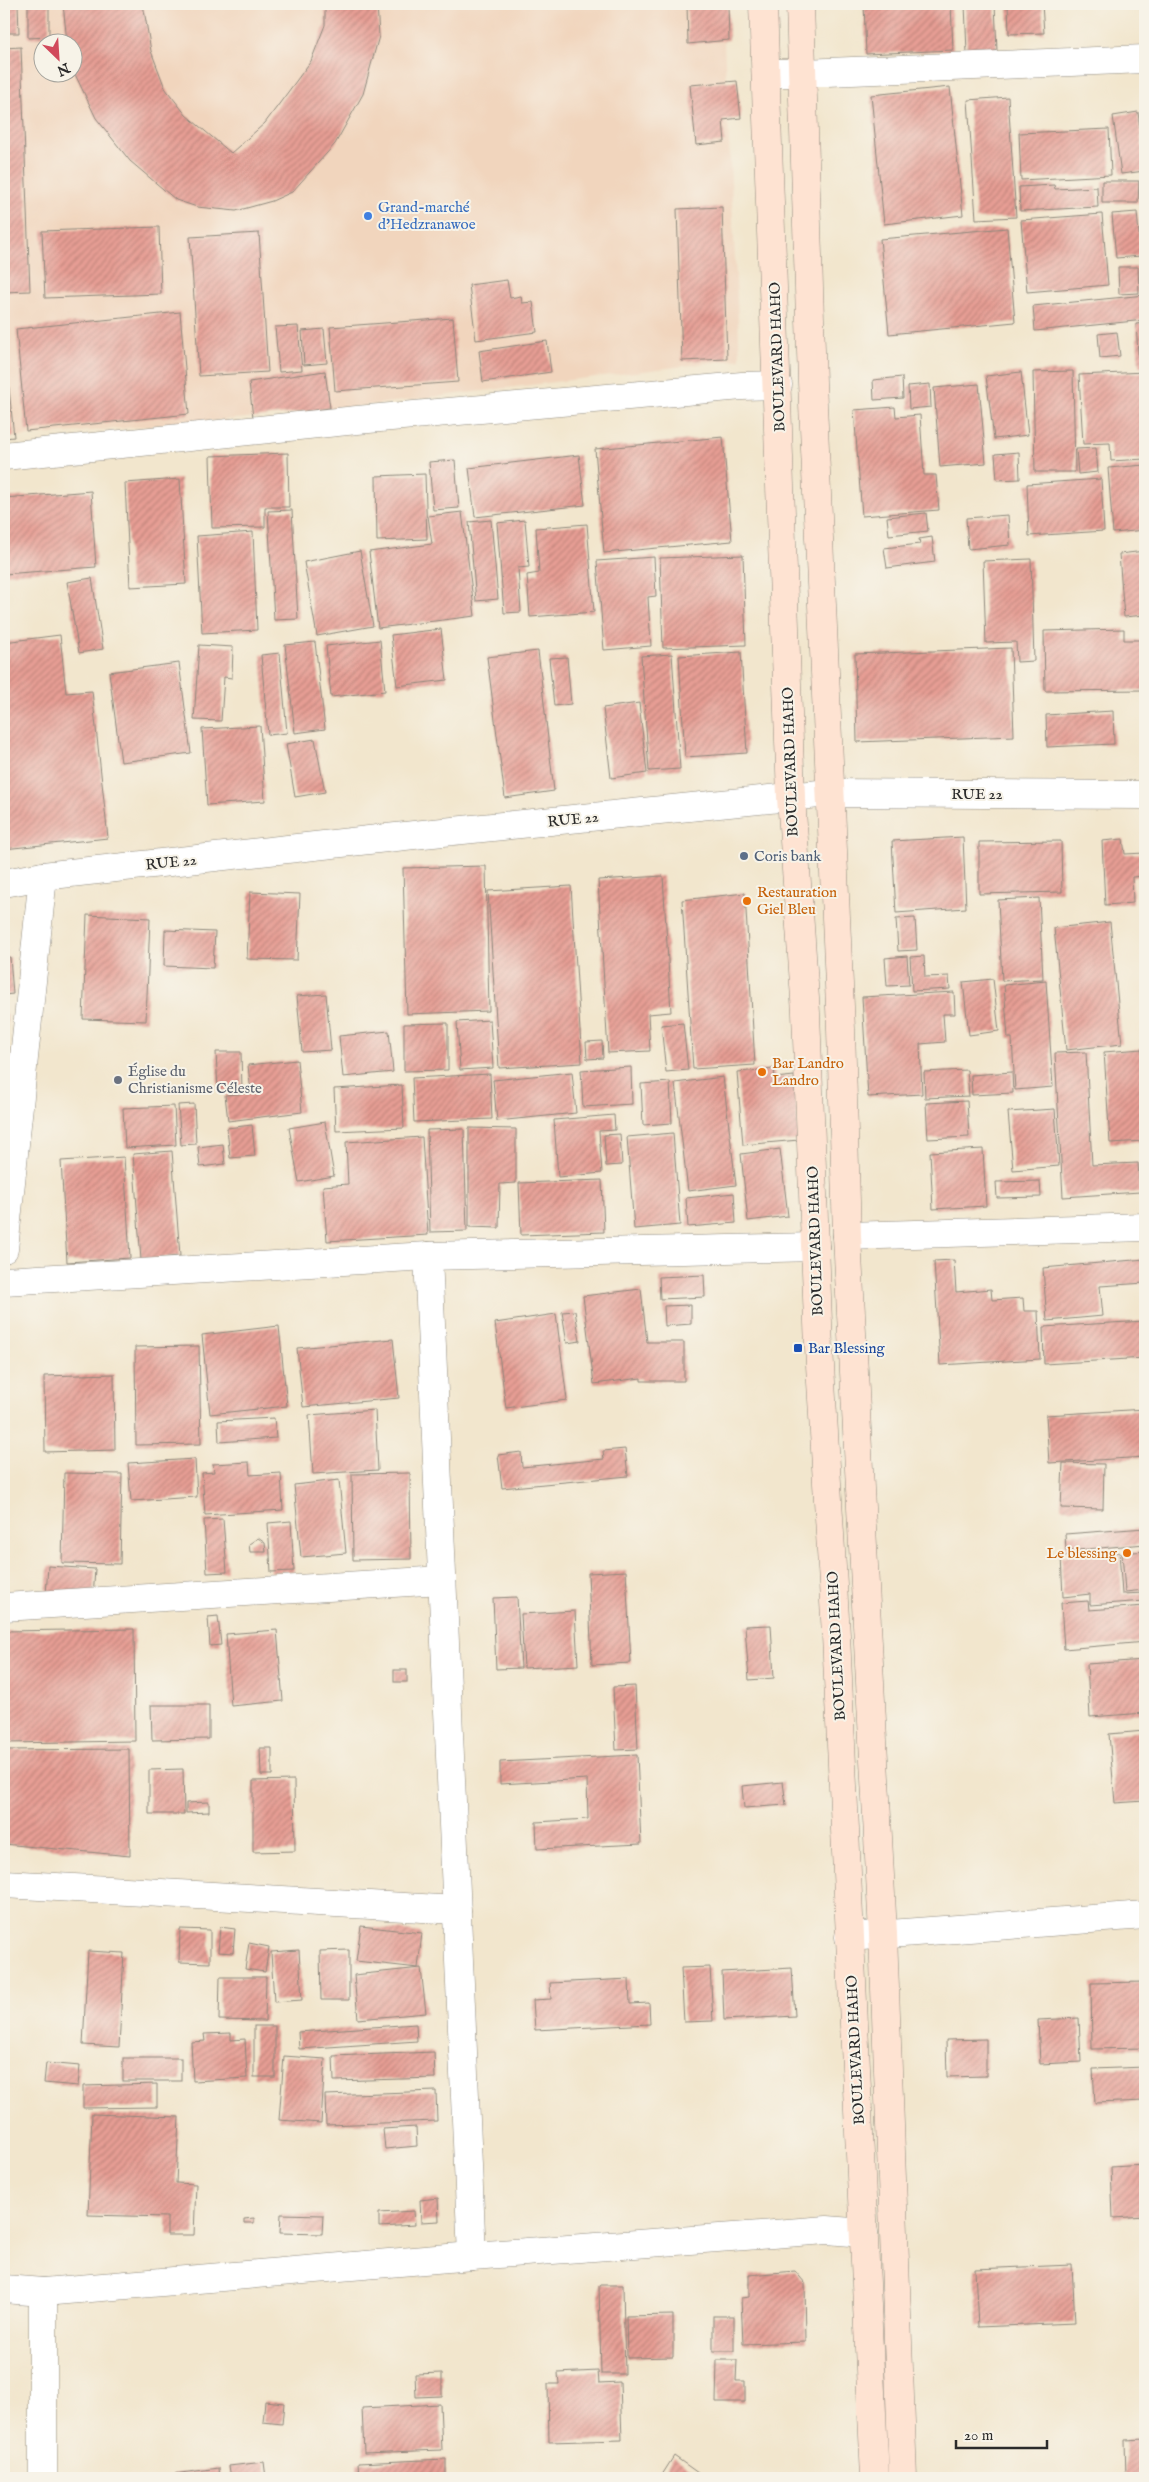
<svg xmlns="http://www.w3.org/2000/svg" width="1149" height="2482" font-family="'IM FELL English',serif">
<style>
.built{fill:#f1d5bd;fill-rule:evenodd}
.building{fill:url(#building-hatch)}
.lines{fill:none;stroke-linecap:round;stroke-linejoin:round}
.minor-casing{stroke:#8e887c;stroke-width:29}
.secondary-casing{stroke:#8e887c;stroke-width:29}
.minor{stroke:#fff;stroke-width:28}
.secondary{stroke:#fee3d2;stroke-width:28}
.shop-dot{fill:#3f7fe0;stroke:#f7f3e8;stroke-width:2}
.service-dot{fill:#5c6f8a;stroke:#f7f3e8;stroke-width:2}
.food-dot{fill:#e8710a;stroke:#f7f3e8;stroke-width:2}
.worship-dot{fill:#6b7280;stroke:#f7f3e8;stroke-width:2}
.transit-dot{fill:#1a4fb4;stroke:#f7f3e8;stroke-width:2}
.labels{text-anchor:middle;stroke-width:4;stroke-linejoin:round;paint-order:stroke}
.shop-label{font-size:15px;fill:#366cbe;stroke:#f7f3e8;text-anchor:start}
.street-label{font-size:15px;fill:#2b2b2b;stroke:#f7f3e8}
.service-label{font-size:15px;fill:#4e5e75;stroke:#f7f3e8;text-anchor:start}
.food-label{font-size:15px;fill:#c56008;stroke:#f7f3e8;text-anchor:start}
.worship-label{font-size:15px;fill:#5b616d;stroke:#f7f3e8;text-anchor:start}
.transit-label{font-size:15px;fill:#164399;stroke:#f7f3e8;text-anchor:start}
</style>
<defs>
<pattern id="building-hatch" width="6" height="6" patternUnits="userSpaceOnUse" patternTransform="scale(1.25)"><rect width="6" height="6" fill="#e79e94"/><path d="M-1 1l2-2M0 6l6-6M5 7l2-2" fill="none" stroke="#bb8179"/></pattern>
</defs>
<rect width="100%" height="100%" fill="#f7f3e8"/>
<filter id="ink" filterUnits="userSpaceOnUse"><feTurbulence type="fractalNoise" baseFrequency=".02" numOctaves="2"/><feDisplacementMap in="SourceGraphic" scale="10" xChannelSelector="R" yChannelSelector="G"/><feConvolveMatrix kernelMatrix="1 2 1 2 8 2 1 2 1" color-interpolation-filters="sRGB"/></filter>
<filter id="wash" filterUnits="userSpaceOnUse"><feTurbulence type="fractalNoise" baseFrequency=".0096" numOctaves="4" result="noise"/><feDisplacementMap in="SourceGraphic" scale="20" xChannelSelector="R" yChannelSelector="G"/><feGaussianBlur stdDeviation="1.12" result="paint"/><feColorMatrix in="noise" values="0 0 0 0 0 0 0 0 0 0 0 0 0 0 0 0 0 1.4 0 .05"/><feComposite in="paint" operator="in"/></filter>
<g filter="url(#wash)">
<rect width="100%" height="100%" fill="#f2e6cd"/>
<path class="built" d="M4,4H722L740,359L305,413L4,438ZM42,42H72V72H42Z"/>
<g id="blocks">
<g class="building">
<polygon points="4,4 18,4 19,33 4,33"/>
<polygon points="28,4 49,4 49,37 28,38"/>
<polygon points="63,4 143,4 151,51 165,88 186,115 231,153 265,123 311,61 325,25 325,4 377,4 379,36 363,94 335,144 292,192 272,201 236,211 197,207 176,200 130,161 96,118 72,68 72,42 67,42"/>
<polygon points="687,4 728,4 729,40 688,44"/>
<polygon points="864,4 951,4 953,50 866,54"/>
<polygon points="965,4 995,4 997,51 967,53"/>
<polygon points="1008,4 1042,4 1044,33 1009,34"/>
<polygon points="21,47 30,291 4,292 4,48"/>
<polygon points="737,81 741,118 723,120 725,142 696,145 690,85"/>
<polygon points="950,87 963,215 884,224 871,95"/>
<polygon points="1008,97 1016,217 976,219 968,100"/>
<polygon points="1138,112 1145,171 1121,174 1113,116"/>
<polygon points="1109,129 1111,175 1021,180 1019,133"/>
<polygon points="1102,181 1139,181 1138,203 1102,203"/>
<polygon points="1054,185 1055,189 1097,187 1098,207 1020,211 1019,187"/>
<polygon points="722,207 727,359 682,361 677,209"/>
<polygon points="1137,212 1141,256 1116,258 1112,214"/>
<polygon points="1102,214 1108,285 1027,292 1021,220"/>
<polygon points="159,227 161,294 45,298 42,231"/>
<polygon points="1007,228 1015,322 889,334 880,239"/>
<polygon points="259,233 268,372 199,376 190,237"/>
<polygon points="1118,267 1138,267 1139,293 1119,294"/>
<polygon points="507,280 510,298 521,296 522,303 533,302 537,332 476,340 469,285"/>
<polygon points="1145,295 1145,320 1035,331 1033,306"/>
<polygon points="180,312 189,414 26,431 16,329"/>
<polygon points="453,318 458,382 335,391 330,327"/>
<polygon points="1145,323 1145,366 1139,366 1136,324"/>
<polygon points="298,326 302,370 279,372 275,327"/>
<polygon points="324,329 327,363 304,365 302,331"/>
<polygon points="1117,332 1120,356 1100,358 1098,334"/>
<polygon points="4,340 14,437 4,438"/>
<polygon points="547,341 551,372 483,382 479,351"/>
<polygon points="325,371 330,408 253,418 249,382"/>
<polygon points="1073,371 1075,472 1035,472 1033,372"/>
<polygon points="1021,372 1028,435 994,439 986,376"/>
<polygon points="1145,372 1145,459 1111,461 1110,443 1083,444 1079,375"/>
<polygon points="902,377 903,398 874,400 873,380"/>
<polygon points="930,384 931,407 909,409 908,386"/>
<polygon points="979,384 986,463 940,467 934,388"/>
<polygon points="895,407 896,417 920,415 924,475 936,475 939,510 862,516 854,410"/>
<polygon points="723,437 732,541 604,553 595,449"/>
<polygon points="1096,448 1098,472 1078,474 1076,449"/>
<polygon points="1019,452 1020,479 997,480 995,454"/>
<polygon points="288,453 289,507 265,507 265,527 212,528 210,456"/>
<polygon points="579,455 585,505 475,517 469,468"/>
<polygon points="455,460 459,508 433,510 429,462"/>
<polygon points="1145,465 1145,530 1113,533 1108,468"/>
<polygon points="425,474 427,539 377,541 376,476"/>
<polygon points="180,479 186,584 130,587 125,483"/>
<polygon points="1101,479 1104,531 1029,536 1027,484"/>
<polygon points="91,491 96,567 4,574 4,498"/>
<polygon points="292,510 298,619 274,620 268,511"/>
<polygon points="462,512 475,616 378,628 369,552 432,544 428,516"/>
<polygon points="926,513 928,531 889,535 887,517"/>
<polygon points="1008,515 1010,545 968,549 966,518"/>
<polygon points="491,520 498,599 476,601 469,522"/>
<polygon points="525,520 529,567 518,568 521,612 504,613 497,523"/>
<polygon points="587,524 594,612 530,617 527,575 539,573 536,528"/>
<polygon points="253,532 257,630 202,633 197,536"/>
<polygon points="932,537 935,562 887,568 884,548 920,544 919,539"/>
<polygon points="360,551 373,626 317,636 304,562"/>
<polygon points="1145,551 1145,615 1124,617 1119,554"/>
<polygon points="743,555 746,645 663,648 660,558"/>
<polygon points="654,557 656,596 648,597 651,646 604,650 597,561"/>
<polygon points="1031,559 1034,661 1017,662 1016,642 986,643 983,561"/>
<polygon points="92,578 103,649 79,653 67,582"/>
<polygon points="441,629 447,680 397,686 391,635"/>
<polygon points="1124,629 1124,640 1145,640 1145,690 1045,691 1044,631"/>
<polygon points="60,635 66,693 92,691 108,838 4,849 4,642"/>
<polygon points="380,640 385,691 331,697 326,646"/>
<polygon points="315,642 325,729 295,733 285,645"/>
<polygon points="199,645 233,647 232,678 224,677 221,721 194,720"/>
<polygon points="1011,648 1014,736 857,742 855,654"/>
<polygon points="538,651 554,791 505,798 487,657"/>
<polygon points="741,652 747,753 685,757 679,656"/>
<polygon points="280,653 287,733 268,735 261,655"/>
<polygon points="672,654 680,769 649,771 641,656"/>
<polygon points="567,657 571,704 554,706 549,658"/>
<polygon points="179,663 191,753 121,762 109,672"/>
<polygon points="639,703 647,773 611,778 603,708"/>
<polygon points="1113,711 1114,744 1047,747 1046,715"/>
<polygon points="260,726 265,801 207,805 202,729"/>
<polygon points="315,739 325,792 295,797 286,744"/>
<polygon points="963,837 966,908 896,913 892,841"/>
<polygon points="1123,839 1125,854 1145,853 1145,876 1132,877 1133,903 1105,905 1102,841"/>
<polygon points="1061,841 1062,892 979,894 979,842"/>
<polygon points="486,866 489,1011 407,1014 403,868"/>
<polygon points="663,876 671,1012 648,1014 650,1051 608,1053 598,880"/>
<polygon points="571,886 582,1063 499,1068 488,891"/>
<polygon points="250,892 300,894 297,960 247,959"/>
<polygon points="745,893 755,1065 693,1069 682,900"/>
<polygon points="1039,898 1043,979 1002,981 998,900"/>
<polygon points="87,915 150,918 146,1021 83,1019"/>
<polygon points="915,918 917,950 898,951 896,919"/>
<polygon points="1110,922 1122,1044 1066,1050 1054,928"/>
<polygon points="165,930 215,932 213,968 164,966"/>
<polygon points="907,956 909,985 887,986 885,958"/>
<polygon points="924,956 925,977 949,976 950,989 912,991 910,957"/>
<polygon points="10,957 13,994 4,995 4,958"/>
<polygon points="993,979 999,1031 969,1035 963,982"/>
<polygon points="1046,981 1053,1087 1015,1090 1012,1038 1008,1038 1004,985"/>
<polygon points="954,992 955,1014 943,1014 945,1042 920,1044 922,1094 868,1097 862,997"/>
<polygon points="326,994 331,1050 302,1052 297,996"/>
<polygon points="4,1014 7,1014 5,1066 4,1066"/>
<polygon points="490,1020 493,1068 460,1070 457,1022"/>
<polygon points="448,1023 448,1070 404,1071 404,1024"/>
<polygon points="683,1023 688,1070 666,1072 661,1025"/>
<polygon points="389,1031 393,1072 343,1077 339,1036"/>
<polygon points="602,1041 603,1058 587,1059 586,1042"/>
<polygon points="1142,1049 1145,1141 1110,1143 1104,1052"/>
<polygon points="216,1052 241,1052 242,1090 218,1091"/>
<polygon points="1086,1052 1092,1165 1138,1163 1140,1192 1063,1197 1055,1053"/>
<polygon points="297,1060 302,1112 228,1121 225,1095 251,1093 248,1065"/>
<polygon points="631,1067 632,1104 583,1107 581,1070"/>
<polygon points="774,1069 775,1078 794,1076 799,1140 743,1145 737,1072"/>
<polygon points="967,1070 969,1096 925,1098 924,1072"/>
<polygon points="572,1072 576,1113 497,1121 493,1080"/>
<polygon points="1012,1072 1013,1093 972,1095 971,1075"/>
<polygon points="490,1074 492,1119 414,1122 412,1078"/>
<polygon points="723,1077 736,1185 688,1191 675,1083"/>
<polygon points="670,1082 672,1123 643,1125 641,1084"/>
<polygon points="402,1085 404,1128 336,1131 334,1089"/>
<polygon points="967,1101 969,1137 928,1139 926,1103"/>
<polygon points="194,1104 196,1144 181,1145 178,1105"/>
<polygon points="174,1106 176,1145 125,1148 123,1108"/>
<polygon points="1055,1109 1059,1166 1013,1170 1008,1112"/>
<polygon points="614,1115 615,1130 599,1131 602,1173 558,1177 554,1120"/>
<polygon points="325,1122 334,1176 299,1182 289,1128"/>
<polygon points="252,1125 255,1156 230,1158 227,1128"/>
<polygon points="469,1128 516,1129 516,1183 500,1184 499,1228 469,1227"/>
<polygon points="464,1129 467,1231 430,1232 427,1130"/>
<polygon points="673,1133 680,1225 634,1229 627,1137"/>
<polygon points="620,1134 622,1165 606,1166 604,1135"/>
<polygon points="422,1137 428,1235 327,1241 323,1186 348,1184 346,1142"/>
<polygon points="223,1144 225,1164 200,1167 198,1147"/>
<polygon points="780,1149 788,1216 748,1221 741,1154"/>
<polygon points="983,1149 986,1206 933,1209 930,1152"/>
<polygon points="172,1151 180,1256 141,1260 133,1154"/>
<polygon points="124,1157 130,1258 67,1262 61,1161"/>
<polygon points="602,1180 604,1232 521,1235 519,1183"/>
<polygon points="1040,1181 1041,1197 997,1198 996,1182"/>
<polygon points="734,1193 736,1223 688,1227 686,1198"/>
<polygon points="1145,1259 1145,1283 1100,1286 1103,1316 1047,1321 1043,1268"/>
<polygon points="954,1260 956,1292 991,1289 992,1300 1023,1298 1024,1311 1038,1311 1040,1359 940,1365 934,1261"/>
<polygon points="704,1275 705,1297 660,1299 659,1277"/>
<polygon points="641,1289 647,1342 684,1342 684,1381 641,1381 641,1378 594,1384 583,1296"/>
<polygon points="691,1305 691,1324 665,1326 664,1306"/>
<polygon points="575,1311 580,1341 567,1343 562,1312"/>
<polygon points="556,1314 567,1400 506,1408 495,1323"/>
<polygon points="1145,1321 1145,1358 1044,1364 1043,1327"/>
<polygon points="279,1326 287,1406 210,1414 202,1335"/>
<polygon points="393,1339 399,1398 303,1407 297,1348"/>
<polygon points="199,1346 201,1444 136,1445 135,1347"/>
<polygon points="114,1374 115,1450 45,1452 44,1376"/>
<polygon points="1145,1409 1145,1457 1049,1463 1046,1415"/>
<polygon points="375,1410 378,1470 313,1474 309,1415"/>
<polygon points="274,1418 276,1438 219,1442 218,1421"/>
<polygon points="625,1449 628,1476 502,1488 498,1455 521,1452 522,1467 604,1459 603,1451"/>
<polygon points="195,1459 197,1497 131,1501 128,1463"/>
<polygon points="249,1462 250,1475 281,1473 283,1510 205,1515 202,1473 214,1472 213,1464"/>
<polygon points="1063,1463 1104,1464 1103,1509 1061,1508"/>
<polygon points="64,1473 122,1474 120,1564 62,1563"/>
<polygon points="410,1473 411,1559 353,1560 352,1474"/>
<polygon points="339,1480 346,1553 301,1557 294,1485"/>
<polygon points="223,1519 227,1572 207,1573 204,1520"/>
<polygon points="291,1521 294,1571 271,1572 268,1523"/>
<polygon points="1145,1528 1145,1544 1066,1551 1065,1534"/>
<polygon points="258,1538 265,1543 266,1552 250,1552 249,1544"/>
<polygon points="1145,1551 1145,1590 1125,1592 1122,1553"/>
<polygon points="1119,1552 1122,1594 1145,1593 1145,1601 1090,1605 1090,1594 1063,1597 1061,1556"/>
<polygon points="48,1566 95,1569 93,1598 46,1595"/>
<polygon points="626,1571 631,1663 592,1665 588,1573"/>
<polygon points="517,1597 521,1668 496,1669 493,1598"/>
<polygon points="1088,1601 1089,1610 1145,1606 1145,1642 1064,1649 1061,1603"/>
<polygon points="575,1611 578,1665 524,1668 521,1614"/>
<polygon points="218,1616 221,1645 210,1646 208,1617"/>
<polygon points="771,1625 774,1678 749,1680 745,1626"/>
<polygon points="134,1629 135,1741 4,1743 4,1631"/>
<polygon points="277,1630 283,1701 231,1706 226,1634"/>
<polygon points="1145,1660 1145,1713 1090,1717 1087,1664"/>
<rect x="394" y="1670" width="13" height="12"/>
<polygon points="635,1686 638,1749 616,1750 613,1687"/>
<polygon points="151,1705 209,1705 209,1739 152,1740"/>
<polygon points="1145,1731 1145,1801 1115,1803 1109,1734"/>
<polygon points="260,1748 272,1748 272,1775 261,1775"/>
<polygon points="129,1749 130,1856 4,1844 4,1750"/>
<polygon points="637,1755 641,1844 537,1849 536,1822 588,1819 587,1779 500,1784 500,1762"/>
<polygon points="183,1769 184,1814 149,1814 149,1770"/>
<polygon points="294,1780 295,1851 253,1852 253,1781"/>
<polygon points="783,1782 786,1805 744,1808 742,1786"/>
<polygon points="209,1802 209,1812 186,1813 186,1803"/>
<polygon points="361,1926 422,1933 418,1968 356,1961"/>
<polygon points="220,1927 235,1929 233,1953 218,1952"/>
<polygon points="180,1929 210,1930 210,1963 179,1962"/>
<polygon points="249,1943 269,1947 265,1972 245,1969"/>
<polygon points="299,1950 302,2000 274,2002 271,1952"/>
<polygon points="349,1950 349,2000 321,2000 320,1951"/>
<polygon points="88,1951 124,1953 119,2047 83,2045"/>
<polygon points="710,1967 713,2021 684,2022 681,1968"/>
<polygon points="421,1968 426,2013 358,2019 354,1975"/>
<polygon points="792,1968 795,2016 724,2020 722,1972"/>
<polygon points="220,1977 266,1977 265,2021 219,2020"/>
<polygon points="629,1979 630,2004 649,2003 650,2024 535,2030 533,2000 551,1999 550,1983"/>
<polygon points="1145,1982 1145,2048 1092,2049 1091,1983"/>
<polygon points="1079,2018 1081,2062 1040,2064 1038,2020"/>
<polygon points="416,2024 417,2041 299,2049 298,2032"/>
<rect x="254" y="2026" width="21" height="51"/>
<polygon points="231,2033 231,2040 245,2039 247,2078 193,2081 191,2042 205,2041 204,2034"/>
<polygon points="986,2039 986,2076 947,2077 946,2040"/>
<polygon points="434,2052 435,2078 334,2081 333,2056"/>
<polygon points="284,2056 325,2059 321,2123 279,2120"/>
<rect x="123" y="2058" width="58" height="23"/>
<polygon points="46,2063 80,2066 78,2086 44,2083"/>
<polygon points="1145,2067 1145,2101 1095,2103 1093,2069"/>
<polygon points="157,2084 157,2107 83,2108 83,2086"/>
<polygon points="436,2091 437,2121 326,2125 325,2095"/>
<polygon points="92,2114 179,2117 176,2183 196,2184 194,2235 167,2235 167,2217 88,2215"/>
<polygon points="416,2127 417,2146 385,2149 383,2129"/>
<polygon points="1145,2165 1145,2216 1113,2218 1111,2167"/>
<polygon points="438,2198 439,2221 421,2222 420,2200"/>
<polygon points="414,2211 415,2225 379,2227 379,2213"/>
<polygon points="281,2214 323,2215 322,2234 280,2233"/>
<polygon points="254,2218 254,2223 244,2223 244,2219"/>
<polygon points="1072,2265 1075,2323 978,2327 975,2269"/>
<polygon points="795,2271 805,2283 806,2342 743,2344 741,2298 749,2297 749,2275"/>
<polygon points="599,2285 623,2285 625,2374 601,2374"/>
<polygon points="673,2315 673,2357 627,2358 626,2316"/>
<rect x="713" y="2316" width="21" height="35"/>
<polygon points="717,2360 737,2360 736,2381 745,2381 745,2402 716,2402"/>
<polygon points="598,2371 599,2383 620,2382 622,2440 549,2442 548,2384 559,2384 558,2373"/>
<polygon points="442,2373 442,2396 416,2397 415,2374"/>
<polygon points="265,2401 284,2403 282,2424 263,2422"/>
<polygon points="440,2404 442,2450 364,2453 362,2408"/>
<polygon points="1145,2439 1145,2478 1126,2478 1125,2440"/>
<polygon points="674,2456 705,2478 660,2478"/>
<polygon points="446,2459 446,2478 359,2478 358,2463"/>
<polygon points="264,2462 266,2478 231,2478 229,2466"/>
<polygon points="219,2468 220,2478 174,2478 173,2474"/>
</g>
</g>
</g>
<g filter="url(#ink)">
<use href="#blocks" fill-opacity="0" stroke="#8e887c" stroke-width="1"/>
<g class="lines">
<defs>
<g id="minor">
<polyline points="766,73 803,73 1145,59"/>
<polyline points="4,456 357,420 742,386 778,385"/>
<polyline points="4,883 43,876 423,834 829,793 1145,795"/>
<polyline points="847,1236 1145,1227"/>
<polyline points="4,1249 43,876"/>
<polyline points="428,1256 472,2256"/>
<polyline points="4,1281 428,1256 815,1247"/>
<polyline points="4,1607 442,1580"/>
<polyline points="4,1884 457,1910"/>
<polyline points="849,1937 1145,1915"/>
<polyline points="4,2289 43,2292 472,2256 827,2230 864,2233"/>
<polyline points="43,2478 43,2292"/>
</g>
<g id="secondary">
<polyline points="763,4 791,797 806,1013 819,1348 836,1635 875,2478"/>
<polyline points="800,4 812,382 841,1029 847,1236 883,1934 903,2478"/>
</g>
</defs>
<use href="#minor" class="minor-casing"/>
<use href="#secondary" class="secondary-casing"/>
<use href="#minor" class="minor"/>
<use href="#secondary" class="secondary"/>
</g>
</g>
<circle class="shop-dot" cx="368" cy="216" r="5"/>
<circle class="service-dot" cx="744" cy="856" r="5"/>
<g class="food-dot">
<circle cx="747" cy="901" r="5"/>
<circle cx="762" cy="1072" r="5"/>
<circle cx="1127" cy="1553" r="5"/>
</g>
<circle class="worship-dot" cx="118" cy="1080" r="5"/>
<rect class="transit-dot" x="793" y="1343" width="10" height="10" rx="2.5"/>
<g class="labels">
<g class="shop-label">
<text x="378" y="212">Grand-marché<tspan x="378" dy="17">d'Hedzranawoe</tspan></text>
</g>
<g class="street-label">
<text transform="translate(777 357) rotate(-92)" y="5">BOULEVARD HAHO</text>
<text transform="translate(790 762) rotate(-92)" y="5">BOULEVARD HAHO</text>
<text x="977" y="799">RUE 22</text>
<text transform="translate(573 819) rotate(-6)" y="5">RUE 22</text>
<text transform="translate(171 862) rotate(-6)" y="5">RUE 22</text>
<text transform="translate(815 1241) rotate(-92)" y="5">BOULEVARD HAHO</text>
<text transform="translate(836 1646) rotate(-93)" y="5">BOULEVARD HAHO</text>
<text transform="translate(855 2050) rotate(-93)" y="5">BOULEVARD HAHO</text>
</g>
<g class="service-label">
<text x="754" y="861">Coris bank</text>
</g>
<g class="food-label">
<text x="757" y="897">Restauration<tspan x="757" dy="17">Giel Bleu</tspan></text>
<text x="772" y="1068">Bar Landro<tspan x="772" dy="17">Landro</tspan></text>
<text x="1117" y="1558" text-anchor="end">Le blessing</text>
</g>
<g class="worship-label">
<text x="128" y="1076">Église du<tspan x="128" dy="17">Christianisme Céleste</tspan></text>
</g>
<g class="transit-label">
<text x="808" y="1353">Bar Blessing</text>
</g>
</g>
<rect width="1149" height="2482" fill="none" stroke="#f7f3e8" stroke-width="20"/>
<g transform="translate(58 58) rotate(155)"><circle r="24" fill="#f7f3e8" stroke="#a5a39c"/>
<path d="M0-4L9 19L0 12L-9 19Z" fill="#d1495b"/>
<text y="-8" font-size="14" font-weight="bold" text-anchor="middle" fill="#2b2b2b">N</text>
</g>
<path d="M956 2440v8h91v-8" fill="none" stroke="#2b2b2b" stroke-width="2.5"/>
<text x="964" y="2440" font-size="15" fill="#2b2b2b" stroke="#f7f3e8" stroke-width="4" paint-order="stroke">20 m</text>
</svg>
